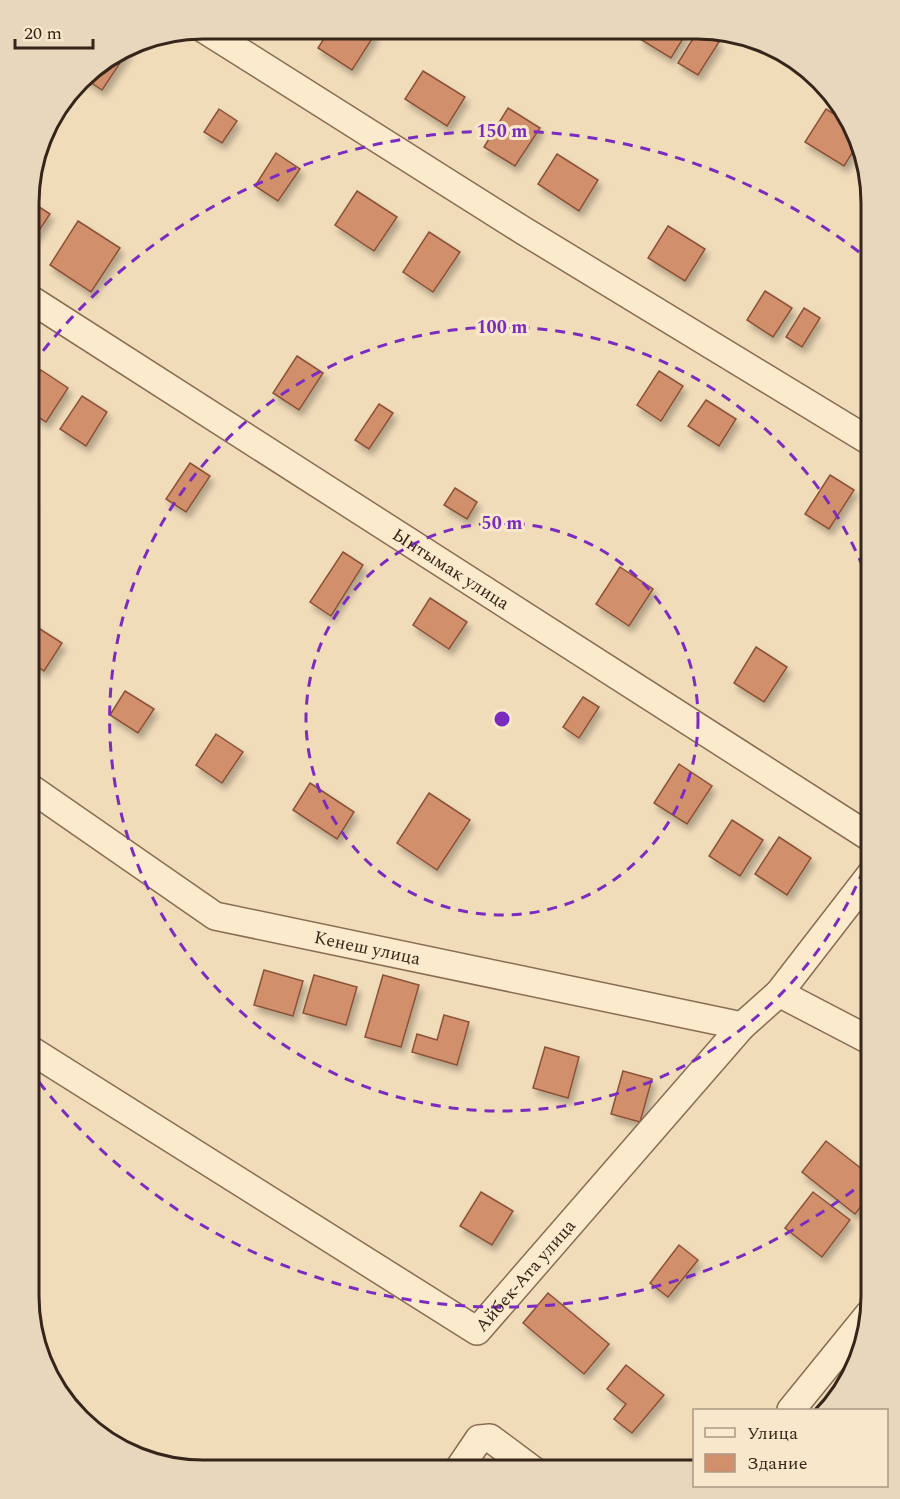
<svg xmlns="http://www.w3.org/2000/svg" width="900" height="1499" font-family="Spectral,serif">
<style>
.building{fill:#d28f6c;stroke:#8a5237;stroke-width:1.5;filter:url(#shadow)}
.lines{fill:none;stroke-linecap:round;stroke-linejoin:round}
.minor-casing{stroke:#896c53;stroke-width:30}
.minor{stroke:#fceacd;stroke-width:27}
.ring{fill:none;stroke:#7b2cbf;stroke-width:3;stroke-dasharray:10 8}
.labels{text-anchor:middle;stroke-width:6;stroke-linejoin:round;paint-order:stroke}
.street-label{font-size:18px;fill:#36251a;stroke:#f8e7ca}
.rim{fill:none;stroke:#36251a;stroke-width:3}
.centre{fill:#7b2cbf;stroke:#f8e7ca;stroke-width:3}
.ring-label{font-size:18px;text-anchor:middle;font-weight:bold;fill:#7b2cbf;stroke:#f8e7ca;stroke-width:6;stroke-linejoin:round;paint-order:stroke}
</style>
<defs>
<filter id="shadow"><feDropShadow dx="3.5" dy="6" stdDeviation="3" flood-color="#0004"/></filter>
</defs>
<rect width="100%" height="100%" fill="#f1dcba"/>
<g class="building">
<polygon points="330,29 368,30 375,34 352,70 318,48"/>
<polygon points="645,31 687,32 671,58 640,39"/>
<polygon points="697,32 702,32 719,42 698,75 678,63"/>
<polygon points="124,49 128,51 102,90 84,78 88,72"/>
<polygon points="423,71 465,97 447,126 405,99"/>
<polygon points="508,108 540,128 515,166 484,147"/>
<polygon points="219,109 237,121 222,143 204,132"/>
<polygon points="826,109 848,123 858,137 859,142 844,166 805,142"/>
<polygon points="276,153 300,169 278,201 255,186"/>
<polygon points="557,154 598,180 579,211 538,184"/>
<polygon points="357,191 397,217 374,251 335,225"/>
<polygon points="30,201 50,214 30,244"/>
<polygon points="78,221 120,248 91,292 50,265"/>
<polygon points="668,226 705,249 685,281 648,258"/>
<polygon points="429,232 460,252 433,292 403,272"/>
<polygon points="765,291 792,308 773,337 747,320"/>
<polygon points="804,308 820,318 802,347 786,337"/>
<polygon points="297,356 323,373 299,410 273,393"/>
<polygon points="41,370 68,388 46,422 30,412 30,387"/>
<polygon points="659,371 683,386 661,421 637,405"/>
<polygon points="82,396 107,412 86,446 60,429"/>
<polygon points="706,400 736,419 719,446 688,426"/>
<polygon points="379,404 393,413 369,449 355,440"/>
<polygon points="190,463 210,476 186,512 166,499"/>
<polygon points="830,475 854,490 829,529 805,514"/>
<polygon points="455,488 477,502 467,519 444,505"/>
<polygon points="343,552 363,565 331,616 310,602"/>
<polygon points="620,567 653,589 629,626 596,604"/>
<polygon points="430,598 467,622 449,649 413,625"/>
<polygon points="29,622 62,643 44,671 29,661"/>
<polygon points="756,647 787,667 764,702 734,683"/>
<polygon points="125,691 154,709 138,733 110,715"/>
<polygon points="583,697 599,707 579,738 563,727"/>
<polygon points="216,734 243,752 222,783 196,765"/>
<polygon points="679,764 712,786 687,824 654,803"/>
<polygon points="310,783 354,812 337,839 293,810"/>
<polygon points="429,793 470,820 437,870 397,843"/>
<polygon points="732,820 763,840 740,876 709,856"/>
<polygon points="779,837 811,858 787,895 755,874"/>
<polygon points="264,970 303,981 293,1016 254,1005"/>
<polygon points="314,975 357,987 346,1025 303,1013"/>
<polygon points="383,975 419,985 401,1047 365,1037"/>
<polygon points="444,1015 469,1022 457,1065 412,1052 417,1034 437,1040"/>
<polygon points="545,1047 579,1057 568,1098 533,1088"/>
<polygon points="623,1071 652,1079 640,1122 611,1114"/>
<polygon points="826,1141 871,1176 871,1194 855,1214 802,1172"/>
<polygon points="481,1192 513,1211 492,1245 460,1226"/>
<polygon points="813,1192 850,1220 822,1257 785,1228"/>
<polygon points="679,1245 698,1260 668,1297 650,1283"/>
<polygon points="548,1293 609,1344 584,1374 523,1323"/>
<polygon points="626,1365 664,1395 632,1433 614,1419 626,1404 607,1389"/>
</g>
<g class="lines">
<defs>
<g id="minor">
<polyline points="204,29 524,231 871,442"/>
<path id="s1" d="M30,299L871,838"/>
<path id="s2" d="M29,787L215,916L742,1026"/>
<polyline points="779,993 871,1041"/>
<path id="s3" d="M29,1049L477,1331L742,1026L779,993L871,874"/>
<polyline points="791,1410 869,1314"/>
<polyline points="458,1470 479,1439 490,1438 533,1470"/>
</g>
</defs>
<use href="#minor" class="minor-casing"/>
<use href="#minor" class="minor"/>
</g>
<g class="ring">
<circle cx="502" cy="719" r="196"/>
<path d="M870 853A392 392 0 1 1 870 585"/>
<path d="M868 1179A588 588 0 0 1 29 1069M32 365A588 588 0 0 1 868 259"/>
</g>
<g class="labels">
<g class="street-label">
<text dy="6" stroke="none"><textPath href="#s1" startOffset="500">Ынтымак улица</textPath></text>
<text dy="6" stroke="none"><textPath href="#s2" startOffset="382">Кенеш улица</textPath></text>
<text dy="6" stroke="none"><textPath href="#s3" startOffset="603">Айбек-Ата улица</textPath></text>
</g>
</g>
<path d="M0 0H900V1499H0ZM203 39H697A164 164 0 0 1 861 203V1296A164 164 0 0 1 697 1460H203A164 164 0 0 1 39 1296V203A164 164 0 0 1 203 39Z" fill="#e8d7bc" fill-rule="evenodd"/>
<path class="rim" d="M203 39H697A164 164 0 0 1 861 203V1296A164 164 0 0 1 697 1460H203A164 164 0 0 1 39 1296V203A164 164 0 0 1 203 39Z"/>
<circle cx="502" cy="719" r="9" class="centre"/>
<g class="ring-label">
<text x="502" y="137">150 m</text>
<text x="502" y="333">100 m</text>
<text x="502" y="529">50 m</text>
</g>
<rect x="693" y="1409" width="195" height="78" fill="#f8e7ca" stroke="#aa9984" stroke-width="1.5"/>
<rect x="705" y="1428" width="30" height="9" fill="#fceacd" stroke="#aa9984" stroke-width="1.5"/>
<text x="747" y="1439" font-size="18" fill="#36251a">Улица</text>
<rect x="705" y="1454" width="30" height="18" fill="#d28f6c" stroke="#aa9984" stroke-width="1.5"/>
<text x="747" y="1469" font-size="18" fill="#36251a">Здание</text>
<path d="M15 39v9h78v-9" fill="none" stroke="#36251a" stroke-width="3"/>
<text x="24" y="39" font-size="18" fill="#36251a" stroke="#f8e7ca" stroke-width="4.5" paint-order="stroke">20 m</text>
</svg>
